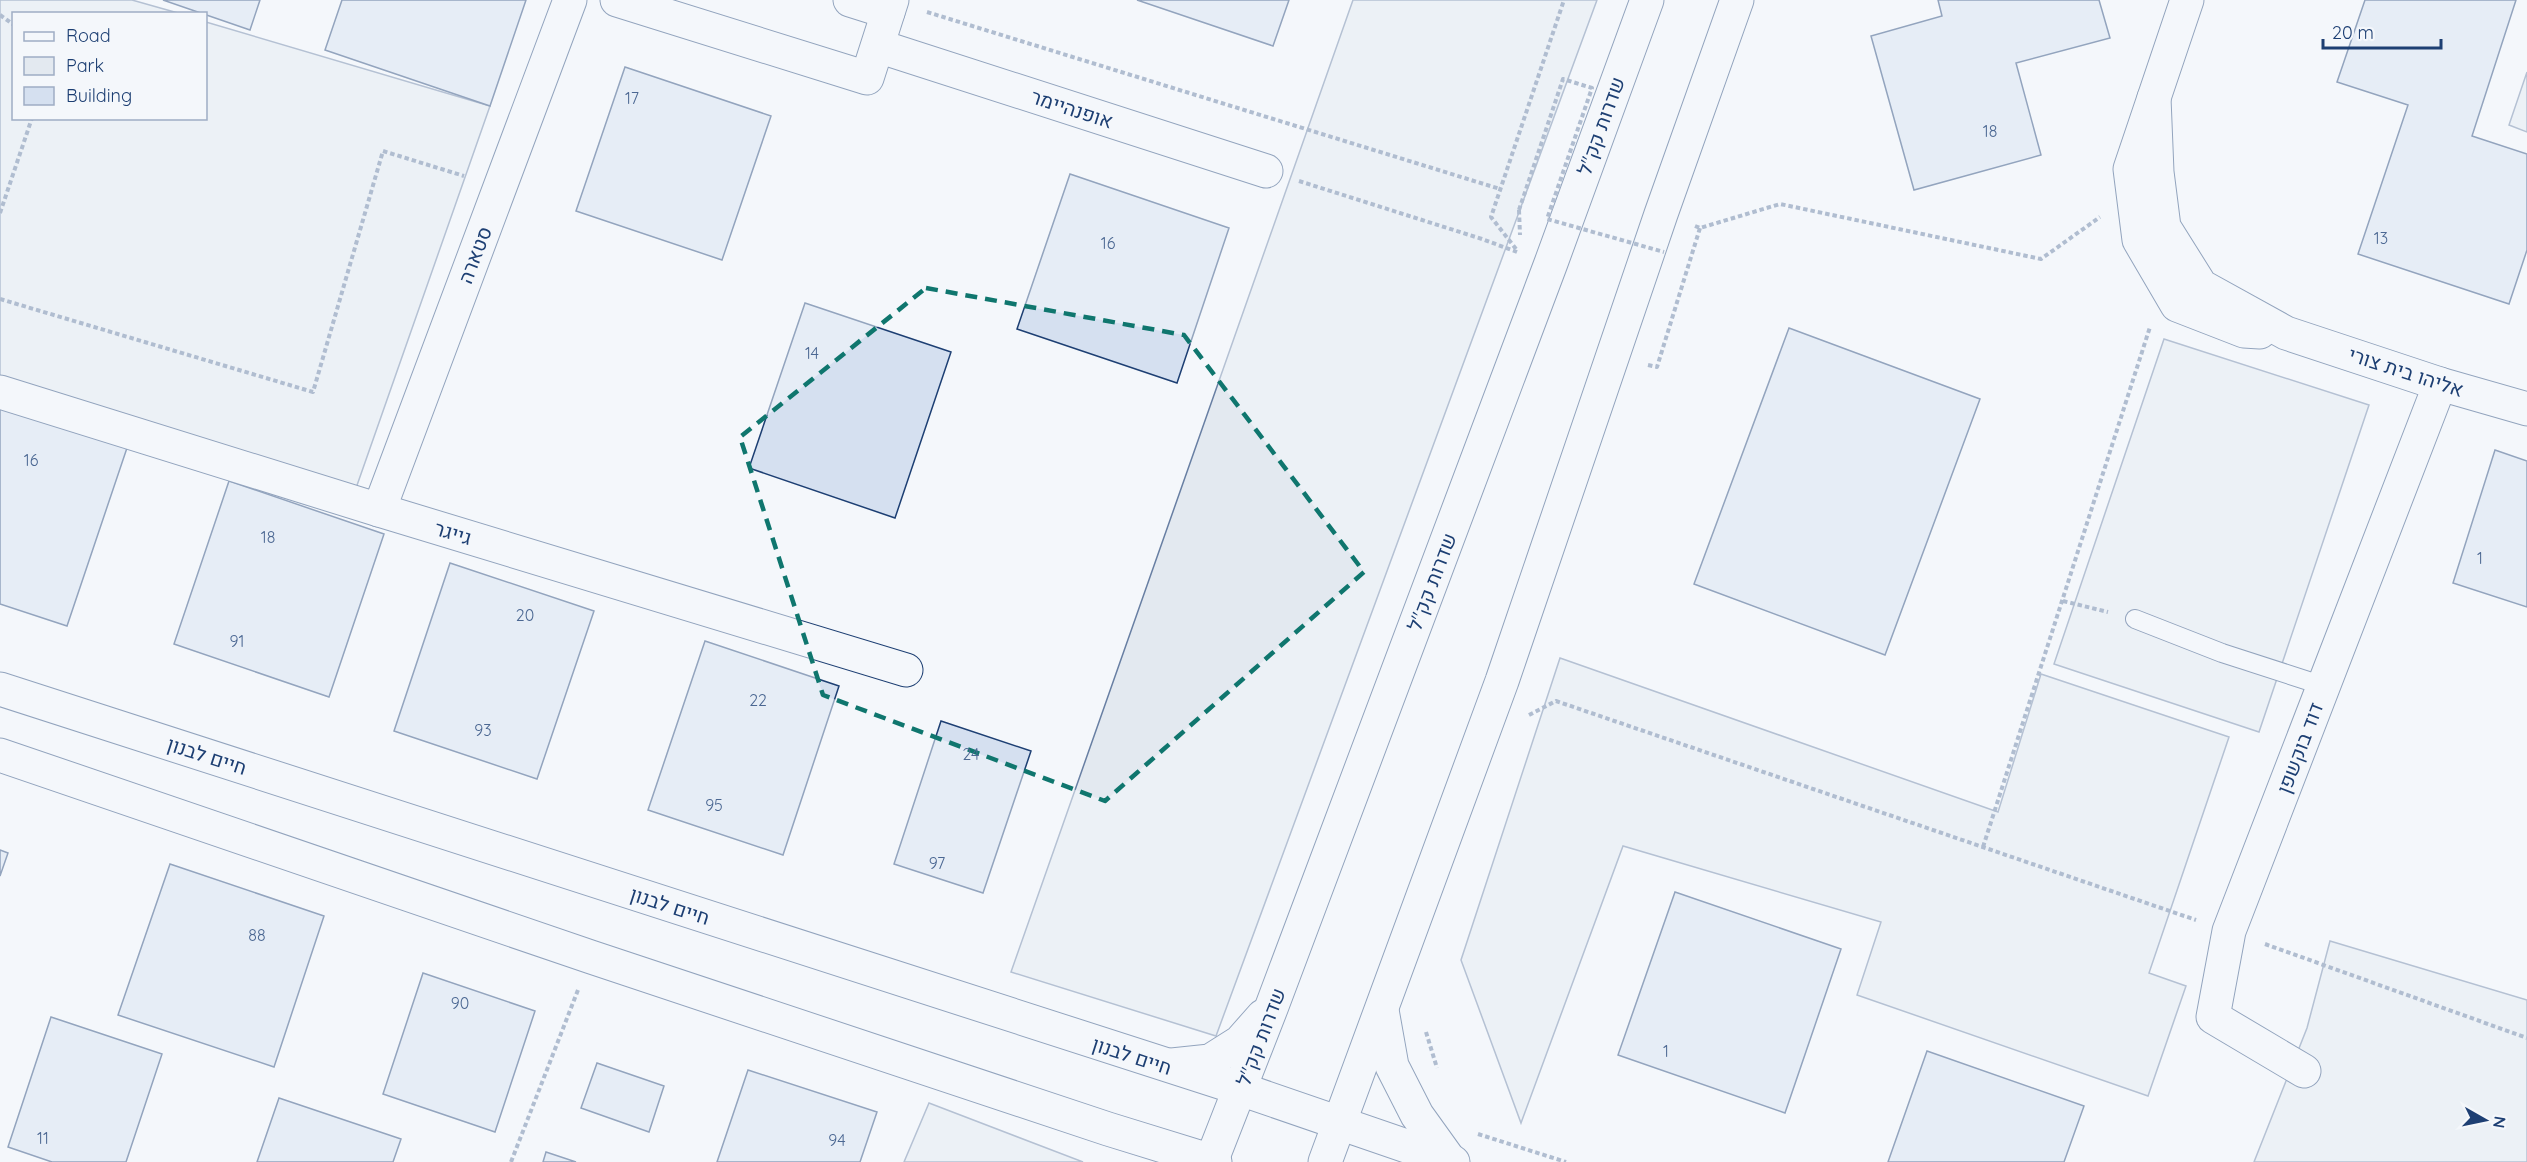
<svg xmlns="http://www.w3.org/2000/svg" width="2527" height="1162" font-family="Quicksand,Heebo,sans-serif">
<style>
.green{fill:#e3e9f0;stroke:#687fa3;stroke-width:1.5}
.parking{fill:#e3e8f0;stroke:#687fa3;stroke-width:1.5}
.building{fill:#d5e0f0;stroke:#1d3f73;stroke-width:1.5}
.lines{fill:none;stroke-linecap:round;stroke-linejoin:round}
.lane-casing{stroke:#1d3f73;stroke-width:20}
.street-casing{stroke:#1d3f73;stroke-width:35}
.secondary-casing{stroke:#1d3f73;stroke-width:35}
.path{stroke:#5e769c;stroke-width:4;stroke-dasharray:4.5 3;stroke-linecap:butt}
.lane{stroke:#f4f7fb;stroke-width:18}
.street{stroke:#f4f7fb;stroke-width:33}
.secondary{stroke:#f4f7fb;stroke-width:33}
.path-bridge{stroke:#5e769c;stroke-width:4;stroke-dasharray:4.5 3;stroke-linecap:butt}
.marked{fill:none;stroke:#0f766e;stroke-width:4.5;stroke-dasharray:12 8;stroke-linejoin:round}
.labels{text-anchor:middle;stroke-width:4.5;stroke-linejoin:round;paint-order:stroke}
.number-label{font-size:16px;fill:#4b6792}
.street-label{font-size:20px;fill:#1d3f73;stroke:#f4f7fb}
</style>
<rect width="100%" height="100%" fill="#f4f7fb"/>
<g class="green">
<polygon points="0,0 132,0 178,13 14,14 14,118 206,118 206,22 490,106 355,491 0,382"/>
<polygon points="1353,0 1597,0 1216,1036 1011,972"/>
<polygon points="2527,72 2527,132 2509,125"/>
<polygon points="1560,658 1998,812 2041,674 2229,737 2149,973 2186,986 2148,1096 1857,995 1881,922 1623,846 1521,1123 1461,960"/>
<polygon points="2330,941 2527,1000 2527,1162 2254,1162 2307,1028"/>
<polygon points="929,1103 1083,1162 904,1162"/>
</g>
<polygon class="parking" points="2164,339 2369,405 2259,732 2054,664"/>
<g class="building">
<polygon points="163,0 260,0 250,30"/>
<polygon points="342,0 526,0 490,106 325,50"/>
<polygon points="1137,0 1289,0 1273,46"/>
<polygon points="1938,0 2099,0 2110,38 2016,63 2041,155 1914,190 1871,36 1942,16"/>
<polygon points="2365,0 2516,0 2472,136 2527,154 2527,250 2509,304 2358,254 2408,105 2337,82"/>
<polygon points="625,67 771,116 722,260 576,211"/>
<polygon points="1070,174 1229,228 1177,383 1017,329"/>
<polygon points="805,303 951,352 895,518 749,468"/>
<polygon points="1789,328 1980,399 1885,655 1694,584"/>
<polygon points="0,399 129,442 67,626 0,604"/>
<polygon points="2495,450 2527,461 2527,607 2453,583"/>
<polygon points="229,481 384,534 329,697 174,644"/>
<polygon points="450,563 594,611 537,779 394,731"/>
<polygon points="705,641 839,686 783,855 648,810"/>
<polygon points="941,721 1031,751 983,893 894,864"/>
<polygon points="0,850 8,853 0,876"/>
<polygon points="170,864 324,916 274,1067 118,1015"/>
<polygon points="1675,892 1841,949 1785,1113 1618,1055"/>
<polygon points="423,973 535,1011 495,1132 383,1094"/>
<polygon points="51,1017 162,1054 126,1162 52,1162 8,1147"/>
<polygon points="1927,1051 2084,1106 2064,1162 1888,1162"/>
<polygon points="597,1063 664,1086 649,1132 581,1108"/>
<polygon points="748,1070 877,1112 860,1162 717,1162"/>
<polygon points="279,1098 401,1139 393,1162 257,1162"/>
<polygon points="546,1152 576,1162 543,1162"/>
</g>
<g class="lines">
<defs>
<polyline id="lane" points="2135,619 2222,653 2324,686"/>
<g id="street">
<polyline points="2187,0 2130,169 2139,240 2177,305 2244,331 2260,332"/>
<polyline points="878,46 1266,171"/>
<polyline points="2154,98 2157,172 2164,227 2201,286 2286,333 2440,384 2527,409"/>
<polyline points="0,392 379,510 906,670"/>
<polyline points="379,510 570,0"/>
<polyline points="2304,1071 2213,1017 2229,931 2440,384"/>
</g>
<g id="secondary">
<polyline points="617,0 867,78 892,0"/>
<polyline points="850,0 888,12"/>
<polyline points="0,689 1223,1083 1453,1162"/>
<polyline points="0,755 591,957 1108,1129 1215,1162"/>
<polyline points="1382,1010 1392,1066 1417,1115 1450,1161"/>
<polyline points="1172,1065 1210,1061 1240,1042 1263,1016"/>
<polyline points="1211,1162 1272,1006 1551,263 1647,0"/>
<polyline points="1325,1162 1502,681 1661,214 1737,0"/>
</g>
</defs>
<use href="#lane" class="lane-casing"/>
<use href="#street" class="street-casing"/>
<use href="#secondary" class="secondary-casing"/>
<g class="path">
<polyline points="927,12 1500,189"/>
<polyline points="0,15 14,25"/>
<polyline points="1299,181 1482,239 1517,252"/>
<polyline points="1519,210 1520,235"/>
<polyline points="0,213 32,118"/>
<polyline points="1695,226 1700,228 1780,204 2041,259 2100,217"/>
<polyline points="1516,249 1491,217 1564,0"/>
<polyline points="0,299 313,392 383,151 464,176"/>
<polyline points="1648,365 1657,367 1700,228"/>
<polyline points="2063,601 2108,612"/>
<polyline points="1529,715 1556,701 2196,920"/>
<polyline points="1983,847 2150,327"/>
<polyline points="2265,944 2527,1038"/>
<polyline points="1426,1032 1437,1068"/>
<polyline points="1478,1134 1566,1162"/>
<polyline points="511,1162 578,990"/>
</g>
<use href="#lane" class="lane"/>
<use href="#street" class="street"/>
<use href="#secondary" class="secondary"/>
<polyline class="path-bridge" points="1519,210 1563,79 1592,88 1547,219 1664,252"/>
</g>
<path d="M0 0H2527V1162H0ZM926,288L1184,335L1364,572L1105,801L823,695L740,437Z" fill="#f4f7fb" fill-opacity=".55" fill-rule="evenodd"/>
<path class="marked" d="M926,288L1184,335L1364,572L1105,801L823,695L740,437Z"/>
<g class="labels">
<g class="number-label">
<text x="632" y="104">17</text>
<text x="1990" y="137">18</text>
<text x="2381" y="244">13</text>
<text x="1108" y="249">16</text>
<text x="812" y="359">14</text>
<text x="31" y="466">16</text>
<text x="268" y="543">18</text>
<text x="2480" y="564">1</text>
<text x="525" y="621">20</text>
<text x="237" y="647">91</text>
<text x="758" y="706">22</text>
<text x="483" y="736">93</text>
<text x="971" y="760">24</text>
<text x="714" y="811">95</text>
<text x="937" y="869">97</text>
<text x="257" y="941">88</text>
<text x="460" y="1009">90</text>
<text x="1666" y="1057">1</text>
<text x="43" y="1144">11</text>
<text x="837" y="1146">94</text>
</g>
<g class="street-label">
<text transform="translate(1072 109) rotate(18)" y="7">אופנהיימר</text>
<text transform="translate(1601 126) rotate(-70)" y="7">שדרות קק"ל</text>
<text transform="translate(475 255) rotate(-69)" y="7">סטארה</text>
<text transform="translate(2406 372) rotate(18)" y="7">אליהו בית צורי</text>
<text transform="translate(453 533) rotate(17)" y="7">גייגר</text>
<text transform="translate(1432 582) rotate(-69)" y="7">שדרות קק"ל</text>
<text transform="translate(2300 748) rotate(-69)" y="7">דוד בוקשפן</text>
<text transform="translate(207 756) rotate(18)" y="7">חיים לבנון</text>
<text transform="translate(670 906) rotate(18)" y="7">חיים לבנון</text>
<text transform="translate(1261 1037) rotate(-69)" y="7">שדרות קק"ל</text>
<text transform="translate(1132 1056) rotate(18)" y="7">חיים לבנון</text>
</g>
</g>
<rect x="12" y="12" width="195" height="108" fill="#f4f7fb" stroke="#9eadc5" stroke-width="1.5"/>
<rect x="24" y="32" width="30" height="9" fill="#f4f7fb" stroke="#9eadc5" stroke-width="1.5"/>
<text x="66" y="42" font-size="18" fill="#1d3f73">Road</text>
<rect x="24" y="57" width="30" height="18" fill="#e3e9f0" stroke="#9eadc5" stroke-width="1.5"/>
<text x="66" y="72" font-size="18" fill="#1d3f73">Park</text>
<rect x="24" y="87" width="30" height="18" fill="#d5e0f0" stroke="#9eadc5" stroke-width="1.5"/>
<text x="66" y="102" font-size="18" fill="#1d3f73">Building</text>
<g transform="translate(2485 1120) rotate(99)" stroke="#f4f7fb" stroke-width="4.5" paint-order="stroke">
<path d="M0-4.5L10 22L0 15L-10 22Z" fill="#1d3f73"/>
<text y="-9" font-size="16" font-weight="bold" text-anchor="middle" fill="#1d3f73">N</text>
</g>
<path d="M2323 39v9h118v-9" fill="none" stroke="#1d3f73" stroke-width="3"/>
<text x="2332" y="39" font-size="18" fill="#1d3f73" stroke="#f4f7fb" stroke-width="4.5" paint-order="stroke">20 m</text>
</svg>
